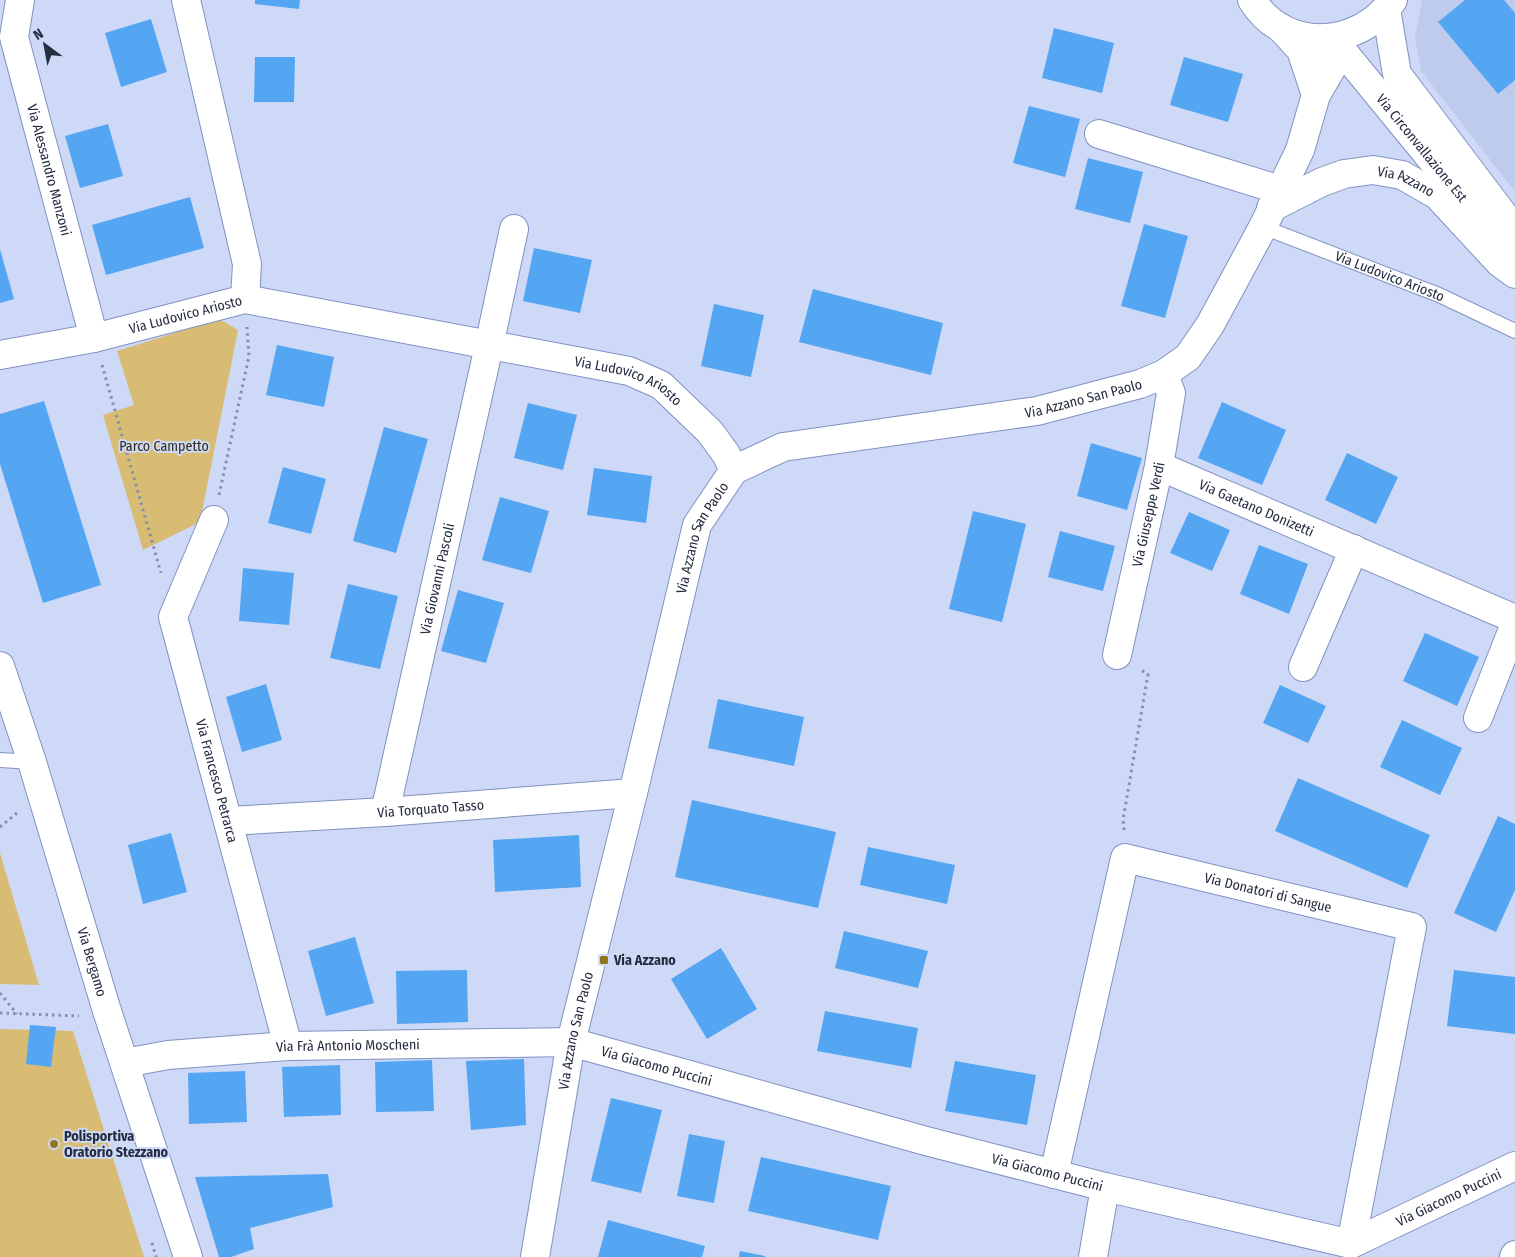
<svg xmlns="http://www.w3.org/2000/svg" width="1515" height="1257" font-family="'Fira Sans Condensed',sans-serif">
<style>
.built{fill:#bfcbed}
.green{fill:#d8bc74}
.building{fill:#54a6f2}
.lines{fill:none;stroke-linecap:round;stroke-linejoin:round}
.service-casing{stroke:#8092c1;stroke-width:16}
.minor-casing{stroke:#8092c1;stroke-width:30}
.primary-casing{stroke:#8092c1;stroke-width:30}
.path{stroke:#858fa9;stroke-width:3;stroke-dasharray:2.5 4;stroke-linecap:butt}
.service{stroke:#fff;stroke-width:14}
.minor{stroke:#fff;stroke-width:28}
.primary{stroke:#fff;stroke-width:28}
.poi-dot{fill:#92741a;stroke:#cdd9f7;stroke-width:2}
.labels{text-anchor:middle;stroke-width:4;stroke-linejoin:round;paint-order:stroke}
.street-label{font-size:14px;fill:#252c40;stroke:#cdd9f7}
.park-label{font-size:14px;fill:#322b17;stroke:#cdd9f7}
.poi-label{font-size:14px;font-weight:bold;fill:#252c40;stroke:#cdd9f7;text-anchor:start}
</style>
<rect width="100%" height="100%" fill="#cdd9f7"/>
<polygon class="built" points="1422,0 1515,0 1515,192 1421,71 1415,37"/>
<g class="green">
<polygon points="219,319 238,330 200,522 143,550 103,415 134,405 117,351"/>
<polygon points="0,853 39,985 0,984"/>
<polygon points="0,1029 73,1031 144,1257 0,1257"/>
</g>
<g class="building">
<polygon points="255,0 300,0 299,9 255,4"/>
<polygon points="1465,0 1504,0 1515,13 1515,80 1498,94 1438,22"/>
<polygon points="151,19 167,72 121,87 105,33"/>
<polygon points="1054,28 1114,43 1102,93 1042,78"/>
<polygon points="255,57 295,57 294,102 254,102"/>
<polygon points="1184,57 1243,74 1228,122 1170,105"/>
<polygon points="1029,106 1080,119 1065,177 1013,163"/>
<polygon points="108,124 123,176 80,188 65,136"/>
<polygon points="1088,158 1143,172 1130,223 1075,209"/>
<polygon points="190,197 204,248 106,275 92,225"/>
<polygon points="1144,224 1188,236 1165,318 1121,306"/>
<polygon points="534,248 592,260 580,313 523,301"/>
<polygon points="0,249 14,299 0,303"/>
<polygon points="813,289 943,323 931,375 799,342"/>
<polygon points="714,304 764,315 751,377 701,366"/>
<polygon points="277,345 334,357 324,407 266,395"/>
<polygon points="44,401 101,585 43,603 0,464 0,414"/>
<polygon points="1222,402 1286,430 1262,485 1198,458"/>
<polygon points="528,403 577,415 563,470 514,458"/>
<polygon points="384,427 428,439 396,553 353,541"/>
<polygon points="1091,443 1142,458 1127,510 1077,496"/>
<polygon points="1347,453 1398,477 1376,524 1325,500"/>
<polygon points="283,467 326,479 311,534 268,523"/>
<polygon points="594,468 652,476 646,523 587,515"/>
<polygon points="500,497 549,511 531,573 482,560"/>
<polygon points="973,511 1026,524 1002,622 949,609"/>
<polygon points="1189,512 1230,530 1212,571 1170,553"/>
<polygon points="1060,531 1115,546 1103,591 1048,577"/>
<polygon points="1259,545 1308,564 1289,614 1240,594"/>
<polygon points="243,568 294,573 289,625 239,621"/>
<polygon points="348,584 398,596 380,669 330,658"/>
<polygon points="458,590 504,603 486,663 441,651"/>
<polygon points="1425,633 1479,657 1457,706 1403,681"/>
<polygon points="266,684 282,740 242,752 226,697"/>
<polygon points="1280,685 1326,706 1308,743 1263,723"/>
<polygon points="718,699 804,717 794,766 708,748"/>
<polygon points="1402,720 1462,748 1440,795 1380,767"/>
<polygon points="1298,778 1430,835 1407,888 1275,831"/>
<polygon points="692,800 836,832 818,908 675,877"/>
<polygon points="1498,816 1515,824 1515,890 1496,932 1454,913"/>
<polygon points="171,833 187,892 143,904 128,845"/>
<polygon points="579,835 581,887 495,892 493,840"/>
<polygon points="868,847 955,865 947,904 860,885"/>
<polygon points="844,931 928,951 918,988 835,968"/>
<polygon points="355,937 374,1003 326,1016 308,951"/>
<polygon points="721,948 757,1009 707,1039 671,979"/>
<polygon points="467,970 468,1022 397,1024 396,971"/>
<polygon points="1454,970 1515,977 1515,1034 1447,1026"/>
<polygon points="825,1011 918,1028 911,1068 817,1051"/>
<polygon points="30,1025 56,1027 51,1067 26,1064"/>
<polygon points="524,1059 526,1125 471,1130 466,1061"/>
<polygon points="432,1060 434,1111 376,1112 375,1062"/>
<polygon points="955,1061 1036,1075 1027,1125 945,1111"/>
<polygon points="340,1065 341,1115 284,1117 282,1067"/>
<polygon points="245,1071 247,1122 189,1124 188,1073"/>
<polygon points="611,1098 662,1110 641,1193 591,1181"/>
<polygon points="689,1134 725,1141 714,1203 677,1196"/>
<polygon points="761,1157 891,1186 878,1240 748,1211"/>
<polygon points="328,1174 333,1207 250,1228 254,1249 231,1257 219,1257 195,1177"/>
<polygon points="608,1220 705,1246 702,1257 598,1257"/>
<polygon points="740,1251 765,1256 765,1257 739,1257"/>
</g>
<g class="lines">
<defs>
<g id="service">
<path id="s1" d="M1263,227L1439,295L1515,331"/>
<polyline points="0,760 32,762"/>
</g>
<g id="minor">
<path id="s2" d="M20,0L14,37L94,338"/>
<polyline points="186,0 247,264 245,299"/>
<polyline points="1281,28 1301,50 1316,95"/>
<polyline points="1099,134 1280,190"/>
<path id="s3" d="M1271,208L1322,182L1344,174L1373,170L1402,175L1437,195L1499,262L1515,274"/>
<path id="s4" d="M0,355L94,338L245,299L629,371L661,385L710,432L726,454L734,470"/>
<path id="s5" d="M1159,466L1515,619"/>
<path id="s6" d="M214,520L173,617L288,1046"/>
<path id="s7" d="M1117,655L1159,466L1171,393L1164,374"/>
<path id="s8" d="M0,666L32,762L107,1011L188,1257"/>
<polyline points="1303,667 1354,549"/>
<polyline points="1478,718 1515,624"/>
<path id="s9" d="M385,812L489,346L514,229"/>
<path id="s10" d="M229,821L385,812L633,793"/>
<path id="s11" d="M125,1063L168,1055L288,1046L571,1042L926,1141L1105,1187L1351,1244L1515,1166"/>
<path id="s12" d="M1054,1174L1125,858L1412,927L1351,1244"/>
<path id="s13" d="M535,1257L571,1042L633,793L697,525L734,470L783,447L1037,411L1140,384L1164,374L1188,357L1210,325L1263,227L1300,150L1316,95L1333,66L1325,38"/>
<polyline points="1093,1257 1105,1187"/>
<polyline points="1514,1257 1515,1255"/>
</g>
<g id="primary">
<path d="M1252,0C1285,53 1358,49 1393,0"/>
<polyline points="1386,9 1397,74 1515,230"/>
<path id="s14" d="M1332,38L1486,226L1515,257"/>
</g>
</defs>
<use href="#service" class="service-casing"/>
<use href="#minor" class="minor-casing"/>
<use href="#primary" class="primary-casing"/>
<g class="path">
<polyline points="102,365 161,573"/>
<polyline points="219,495 249,356 247,327"/>
<polyline points="0,827 17,813"/>
<polyline points="1124,830 1123,820 1148,674 1139,669"/>
<polyline points="0,993 17,1014"/>
<polyline points="0,1013 79,1016"/>
<polyline points="152,1243 156,1257"/>
</g>
<use href="#service" class="service"/>
<use href="#minor" class="minor"/>
<use href="#primary" class="primary"/>
</g>
<g class="poi-dot">
<rect x="599" y="955" width="10" height="10" rx="2.5"/>
<circle cx="54" cy="1144" r="5"/>
</g>
<g class="labels">
<g class="street-label">
<text dy="5" stroke="none"><textPath href="#s14" startOffset="142">Via Circonvallazione Est</textPath></text>
<text dy="5" stroke="none"><textPath href="#s2" startOffset="175">Via Alessandro Manzoni</textPath></text>
<text dy="5" stroke="none"><textPath href="#s3" startOffset="145">Via Azzano</textPath></text>
<text dy="5" stroke="none"><textPath href="#s1" startOffset="136">Via Ludovico Ariosto</textPath></text>
<text dy="5" stroke="none"><textPath href="#s4" startOffset="190">Via Ludovico Ariosto</textPath></text>
<text dy="5" stroke="none"><textPath href="#s4" startOffset="645">Via Ludovico Ariosto</textPath></text>
<text dy="5" stroke="none"><textPath href="#s13" startOffset="1175">Via Azzano San Paolo</textPath></text>
<text dy="5" stroke="none"><textPath href="#s5" startOffset="106">Via Gaetano Donizetti</textPath></text>
<text dy="5" stroke="none"><textPath href="#s7" startOffset="144">Via Giuseppe Verdi</textPath></text>
<text dy="5" stroke="none"><textPath href="#s13" startOffset="740">Via Azzano San Paolo</textPath></text>
<text dy="5" stroke="none"><textPath href="#s9" startOffset="239">Via Giovanni Pascoli</textPath></text>
<text dy="5" stroke="none"><textPath href="#s6" startOffset="275">Via Francesco Petrarca</textPath></text>
<text dy="5" stroke="none"><textPath href="#s10" startOffset="202">Via Torquato Tasso</textPath></text>
<text dy="5" stroke="none"><textPath href="#s12" startOffset="471">Via Donatori di Sangue</textPath></text>
<text dy="5" stroke="none"><textPath href="#s8" startOffset="310">Via Bergamo</textPath></text>
<text dy="5" stroke="none"><textPath href="#s13" startOffset="230">Via Azzano San Paolo</textPath></text>
<text dy="5" stroke="none"><textPath href="#s11" startOffset="224">Via Frà Antonio Moscheni</textPath></text>
<text dy="5" stroke="none"><textPath href="#s11" startOffset="536">Via Giacomo Puccini</textPath></text>
<text dy="5" stroke="none"><textPath href="#s11" startOffset="941">Via Giacomo Puccini</textPath></text>
<text dy="5" stroke="none"><textPath href="#s11" startOffset="1361">Via Giacomo Puccini</textPath></text>
</g>
<g class="park-label">
<text x="164" y="451">Parco Campetto</text>
</g>
<g class="poi-label">
<text x="614" y="965">Via Azzano</text>
<text x="64" y="1141">Polisportiva<tspan x="64" dy="16">Oratorio Stezzano</tspan></text>
</g>
</g>
<g transform="translate(45 45) rotate(328)" stroke="#cdd9f7" stroke-width="4" paint-order="stroke">
<path d="M0-4L9 19L0 12L-9 19Z" fill="#252c40"/>
<text y="-8" font-size="14" font-weight="bold" text-anchor="middle" fill="#252c40">N</text>
</g>
</svg>
